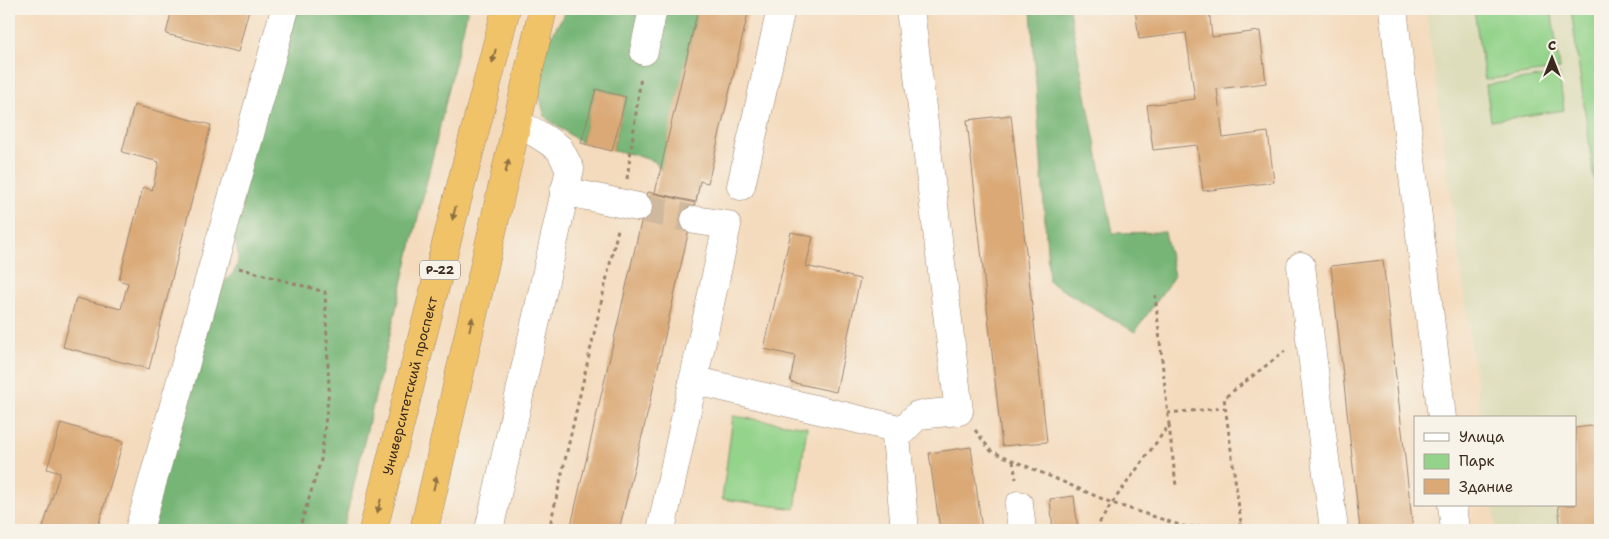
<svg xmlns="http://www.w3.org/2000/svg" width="1609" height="539" font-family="'Shantell Sans',sans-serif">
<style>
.built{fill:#deddbb}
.green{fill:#93d38a;stroke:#677e54}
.forest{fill:#76b576;stroke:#58704a}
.building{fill:#daa976}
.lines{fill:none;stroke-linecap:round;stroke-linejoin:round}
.minor-tunnel{stroke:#cfb89e;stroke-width:28;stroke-dasharray:28 14;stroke-linecap:butt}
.minor-casing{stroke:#98826e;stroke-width:29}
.highway-casing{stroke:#98826e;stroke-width:29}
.path{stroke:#98826e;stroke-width:3;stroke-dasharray:4 4;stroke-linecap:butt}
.minor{stroke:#fff;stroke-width:28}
.highway{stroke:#f1c369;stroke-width:28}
.oneway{fill:#8d6f40}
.labels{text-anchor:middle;stroke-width:5;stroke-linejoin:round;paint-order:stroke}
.shield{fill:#f7f3e8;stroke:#73665b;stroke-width:1}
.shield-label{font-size:12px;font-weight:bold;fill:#3b2a1e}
.street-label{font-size:14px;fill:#3b2a1e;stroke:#f7f3e8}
</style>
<rect width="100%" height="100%" fill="#f7f3e8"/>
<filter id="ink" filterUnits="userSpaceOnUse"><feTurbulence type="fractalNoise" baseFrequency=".02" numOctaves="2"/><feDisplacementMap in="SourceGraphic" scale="10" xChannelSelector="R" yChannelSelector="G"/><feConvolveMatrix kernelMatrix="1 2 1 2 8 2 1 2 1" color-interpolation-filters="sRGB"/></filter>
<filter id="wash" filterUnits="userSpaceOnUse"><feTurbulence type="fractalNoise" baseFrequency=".0096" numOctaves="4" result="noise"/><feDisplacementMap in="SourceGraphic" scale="20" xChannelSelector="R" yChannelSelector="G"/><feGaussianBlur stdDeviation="1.12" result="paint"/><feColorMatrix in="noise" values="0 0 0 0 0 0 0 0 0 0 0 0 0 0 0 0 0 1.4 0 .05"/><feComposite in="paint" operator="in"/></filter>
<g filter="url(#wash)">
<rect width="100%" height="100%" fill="#f4dbbe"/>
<polygon class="built" points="1426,9 1600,9 1600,530 1496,530 1493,505 1575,505 1575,418 1481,418"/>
<g class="green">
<polygon points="1474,9 1551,9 1560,69 1485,80"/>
<polygon points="1571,9 1600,9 1600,221"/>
<polygon points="1559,74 1564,110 1491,121 1486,85"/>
<polygon points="733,416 807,427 795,509 722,499"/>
</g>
<g class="forest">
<path d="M282,9H468L343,530H134L218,286C237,273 241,266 236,243L218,231Z"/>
<path d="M568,9H698L661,171L656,162L632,154L612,151L626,97L596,89L581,143L545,117C541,102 535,84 538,69C543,49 556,26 568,9Z"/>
<polygon points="1031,9 1069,9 1113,233 1165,232 1174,276 1135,332 1049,282"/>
</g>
<g id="blocks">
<g class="building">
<polygon points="172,9 249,9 238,52 166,34"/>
<polygon points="698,9 749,9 708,183 700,181 696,202 655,193"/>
<polygon points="1135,9 1209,9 1212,37 1260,31 1266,83 1217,89 1223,138 1268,132 1274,182 1203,191 1197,145 1153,150 1147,105 1195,99 1186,33 1139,39"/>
<polygon points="596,89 626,97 612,151 581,143"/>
<polygon points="134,105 211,125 149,369 63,347 76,298 121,309 128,283 119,280 143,187 152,190 159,162 122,152"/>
<polygon points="1011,115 1047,442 1002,446 967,120"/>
<polygon points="648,192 695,203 648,411 619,530 570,530"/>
<polygon points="791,232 813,237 806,266 860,279 836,392 790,382 795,356 764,349"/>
<polygon points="1383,260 1413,530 1360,530 1331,266"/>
<polygon points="61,423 123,442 97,530 42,530 60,473 47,469"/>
<polygon points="1600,425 1600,530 1561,530 1558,505 1575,505 1575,428"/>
<polygon points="971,447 982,530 940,530 929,453"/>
<polygon points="1074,496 1078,530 1053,530 1050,499"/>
</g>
</g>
</g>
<g filter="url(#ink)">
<use href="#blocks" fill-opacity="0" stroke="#98826e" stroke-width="1"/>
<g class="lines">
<polyline class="minor-tunnel" points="638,207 695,220"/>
<defs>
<g id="minor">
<polyline points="1393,9 1442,418"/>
<polyline points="644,51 653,9"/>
<polyline points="741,186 781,9"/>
<polyline points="564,191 638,207"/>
<polyline points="1301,266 1334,530"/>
<polyline points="693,380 903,430"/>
<polyline points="1019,505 1022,530"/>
<polyline points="1452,505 1455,530"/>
<polyline points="139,530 285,9"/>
<polyline points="489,530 570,169 559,148 536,133 517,124"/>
<polyline points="661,530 727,225 695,220"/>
<polyline points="905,530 896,437 918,415 959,411 910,9"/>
</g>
<g id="highway">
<path id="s1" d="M373,530L506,9"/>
<polyline points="424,530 543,9"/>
</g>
</defs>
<use href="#minor" class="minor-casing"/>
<use href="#highway" class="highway-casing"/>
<g class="path">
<polyline points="627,179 641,76"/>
<polyline points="239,268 325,292 329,389 321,460 299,530"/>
<polyline points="1167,413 1225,408"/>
<polyline points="1169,425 1176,486"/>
<polyline points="975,430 991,451 1112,503 1186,527 1241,525 1262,530"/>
<polyline points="1013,461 1016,479"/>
<polyline points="549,530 618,229"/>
<polyline points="1095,530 1112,503 1169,425 1155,295"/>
<polyline points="1242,530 1224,398 1285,351"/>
</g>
<use href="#minor" class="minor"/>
<use href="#highway" class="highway"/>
</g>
<defs><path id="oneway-solid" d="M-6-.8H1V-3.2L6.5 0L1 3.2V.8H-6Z" transform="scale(1.25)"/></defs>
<g class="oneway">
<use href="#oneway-solid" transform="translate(494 56) rotate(104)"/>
<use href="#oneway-solid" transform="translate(507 166) rotate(-77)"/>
<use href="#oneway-solid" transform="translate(454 213) rotate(104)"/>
<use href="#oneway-solid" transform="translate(471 324) rotate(-77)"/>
<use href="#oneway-solid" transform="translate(435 483) rotate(-77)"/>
<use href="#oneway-solid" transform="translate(379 506) rotate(104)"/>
</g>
</g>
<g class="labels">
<rect class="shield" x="420" y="260.5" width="40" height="19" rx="4"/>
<g class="shield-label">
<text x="440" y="274">Р-22</text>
</g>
<g class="street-label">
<text dy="5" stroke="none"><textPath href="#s1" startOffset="149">Университетский проспект</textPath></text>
</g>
</g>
<rect width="1609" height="539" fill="none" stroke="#f7f3e8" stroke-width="30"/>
<rect x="1414" y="416" width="162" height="90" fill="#f7f3e8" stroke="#aca397"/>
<rect x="1424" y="433" width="25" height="8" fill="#ffffff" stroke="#aca397"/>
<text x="1459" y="442" font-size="15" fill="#3b2a1e">Улица</text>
<rect x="1424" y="454" width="25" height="15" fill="#93d38a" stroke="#aca397"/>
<text x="1459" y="466" font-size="15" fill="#3b2a1e">Парк</text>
<rect x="1424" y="479" width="25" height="15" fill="#daa976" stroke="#aca397"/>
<text x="1459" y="492" font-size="15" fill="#3b2a1e">Здание</text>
<g transform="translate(1552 58)" stroke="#f7f3e8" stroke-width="4" paint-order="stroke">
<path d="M0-4L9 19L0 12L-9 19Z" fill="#3b2a1e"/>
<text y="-8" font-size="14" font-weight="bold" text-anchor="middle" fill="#3b2a1e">С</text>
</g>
</svg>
